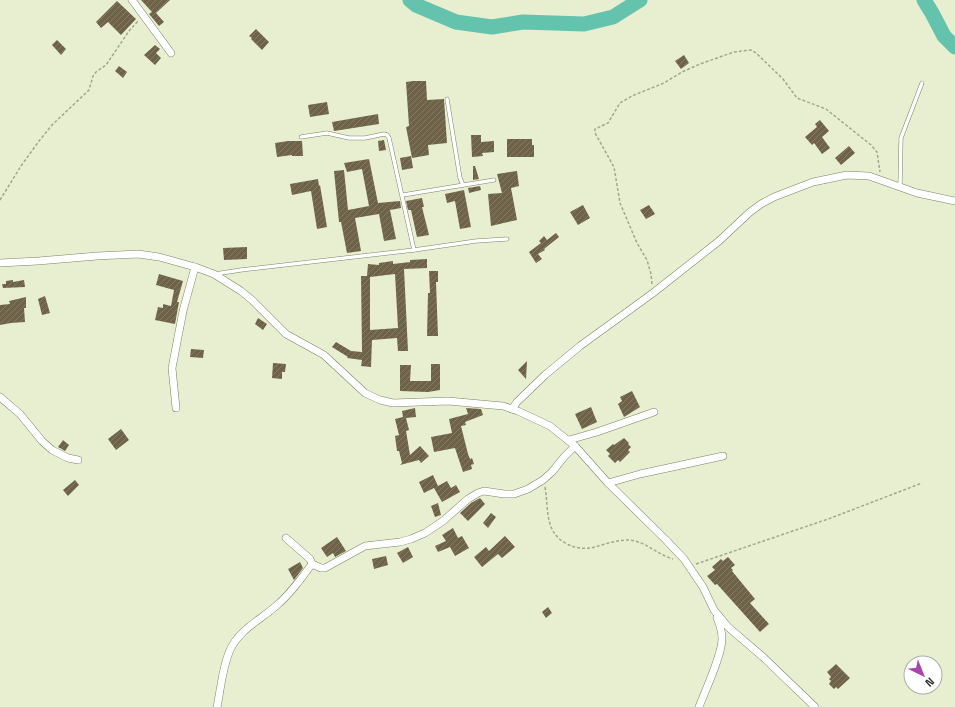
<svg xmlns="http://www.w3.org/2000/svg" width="955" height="707" font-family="'Space Grotesk',sans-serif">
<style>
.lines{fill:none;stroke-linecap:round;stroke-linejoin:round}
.river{stroke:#63c3ad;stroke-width:15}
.building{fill:url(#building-hatch);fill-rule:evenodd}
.service-casing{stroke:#7d8267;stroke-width:4.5}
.minor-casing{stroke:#7d8267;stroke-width:8}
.path{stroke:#a1a68f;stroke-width:1.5;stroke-dasharray:3 2;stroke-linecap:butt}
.service{stroke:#fff;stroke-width:3.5}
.minor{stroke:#fff;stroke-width:7}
</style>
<defs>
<pattern id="building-hatch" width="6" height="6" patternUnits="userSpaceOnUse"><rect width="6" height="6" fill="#6e6349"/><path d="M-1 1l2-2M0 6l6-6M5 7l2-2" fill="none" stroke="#837b66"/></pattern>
</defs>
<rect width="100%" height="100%" fill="#e8efd0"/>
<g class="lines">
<g class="river">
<polyline points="410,0 416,5 456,22 492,27 523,22 584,24 613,17 640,0"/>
<polyline points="924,0 932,13 944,36 955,47"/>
</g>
</g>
<g class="building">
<polygon points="141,0 170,0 156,13 164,22 159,26 149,14 152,12"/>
<polygon points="117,1 136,19 121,35 108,22 101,28 96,22"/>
<polygon points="256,29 269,42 262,50 251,39 252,38 249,36"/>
<polygon points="57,40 66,49 61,55 52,45"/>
<polygon points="155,45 160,49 156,53 161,58 155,65 144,55"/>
<polygon points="684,55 689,63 681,69 675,61"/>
<polygon points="119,66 127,72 123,78 115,71"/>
<polygon points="413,81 426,81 427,100 444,99 447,143 428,145 429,155 412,158 406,127 409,126 406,82"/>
<polygon points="327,102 329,114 310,117 308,105"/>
<polygon points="378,114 379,124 334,131 332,122"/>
<polygon points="820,120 829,131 822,137 830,148 822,154 814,143 812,145 805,137 817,127 815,124"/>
<polygon points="471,135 481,135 481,142 494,141 494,152 482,153 483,156 472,157"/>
<polygon points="507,139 532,139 532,145 534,145 534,157 507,157"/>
<polygon points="384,140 386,150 379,151 378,141"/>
<polygon points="288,141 302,141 303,156 292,156 292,155 277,157 275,143"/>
<polygon points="849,146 855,153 841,165 835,158"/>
<polygon points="411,156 413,168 402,170 400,158"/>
<polygon points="369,159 378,203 400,201 401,208 390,210 396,239 384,241 379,214 355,218 361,251 347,253 341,222 339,222 334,171 344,170 348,210 369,206 362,169 347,172 344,163"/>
<polygon points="473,166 475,166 479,179 473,180"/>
<polygon points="517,171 519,186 511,188 517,220 491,226 488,194 502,193 497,174"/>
<polygon points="318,179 319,186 320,185 327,227 317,229 311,191 292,195 290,184"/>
<polygon points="480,186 481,190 469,193 468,188"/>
<polygon points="464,190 471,227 460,229 455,201 447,203 445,194"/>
<polygon points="422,198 424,207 422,207 429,235 417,237 411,210 408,210 406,201"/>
<polygon points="583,205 590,218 578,225 570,212"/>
<polygon points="649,205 655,214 646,219 640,210"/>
<polygon points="556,233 559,237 544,249 545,250 538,254 542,259 536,263 529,252 541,243 539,241 544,236 547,240"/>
<polygon points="247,247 247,259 224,260 223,248"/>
<path d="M427,259V268L404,269L408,351H398L397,338L372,340L371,367L361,366L362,360L347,358L348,357L332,347L336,342L351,351L362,352L361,276H367L368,264L379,265V263L393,261V264L410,262V260ZM395,274L398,328L370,330V277Z"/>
<polygon points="429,271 438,271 438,282 436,282 438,336 427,336 428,293 430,293"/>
<polygon points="159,274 183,281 177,302 179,302 175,324 155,320 158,307 163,308 163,304 171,306 174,290 156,285"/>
<polygon points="13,280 13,282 24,280 25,287 3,288 2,284 6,284 6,281"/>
<polygon points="45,296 50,313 42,315 38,299"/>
<polygon points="26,297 26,308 24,308 25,322 11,323 0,325 0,305 10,304 9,301"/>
<polygon points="258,318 267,324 263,330 255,324"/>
<polygon points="191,349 204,350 203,358 190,357"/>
<polygon points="527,361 526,379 518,370"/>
<polygon points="273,363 286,364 285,372 282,372 282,379 272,378"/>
<polygon points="431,364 440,364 440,390 428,392 400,391 400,365 411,365 410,381 431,381"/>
<polygon points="632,391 640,407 624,417 618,404 622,401 620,397"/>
<polygon points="591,407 597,422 582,429 575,414"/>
<polygon points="415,408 416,417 406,418 409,430 406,431 410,455 420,446 429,456 421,463 419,460 400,465 402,463 399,451 397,451 395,436 399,435 395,419 403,417 402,411"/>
<polygon points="466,408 481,409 483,415 465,422 466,425 461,426 468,454 470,459 472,458 474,464 471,465 472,469 463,472 455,448 434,452 431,437 452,433 449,419 468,414"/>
<polygon points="121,429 129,440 116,450 108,439"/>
<polygon points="624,438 629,443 628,444 631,447 628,450 630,452 620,462 618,460 615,463 608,456 610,454 606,450 613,444 614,445"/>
<polygon points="63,440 69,445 65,451 58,447"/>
<polygon points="433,475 438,486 447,481 451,488 456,485 460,492 442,502 434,488 424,493 419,482"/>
<polygon points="75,480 79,485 68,496 63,490"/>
<polygon points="480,498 485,504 468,521 460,513 471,503"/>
<polygon points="438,503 441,515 435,517 431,506"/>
<polygon points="491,513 496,517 488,528 483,523"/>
<polygon points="453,528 458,538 462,536 469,548 455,556 450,547 438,552 435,546 446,541 442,535"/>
<polygon points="505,536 515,547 502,558 498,554 482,567 474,557 486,547 489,551"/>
<polygon points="337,537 346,551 335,557 333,553 327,557 321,548"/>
<polygon points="408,547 413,557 403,563 397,553"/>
<polygon points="386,556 388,565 374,569 372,559"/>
<polygon points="728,557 735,565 731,568 733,570 732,571 755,599 750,603 769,624 760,632 717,584 715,585 707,576 715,570 712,567 721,559 723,561"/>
<polygon points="300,562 303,568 294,580 288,569"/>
<polygon points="548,607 552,613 546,618 542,612"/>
<polygon points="836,664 850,678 838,689 836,687 834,689 829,684 831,681 829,679 831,677 827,672"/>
</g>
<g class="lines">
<defs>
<g id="service">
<polyline points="447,99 460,178 463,185"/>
<polyline points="301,137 327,133 349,138 365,138 384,134 387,135 389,138 414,250"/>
<polyline points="900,187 901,138 922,83"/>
<polyline points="403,195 494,180"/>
<polyline points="215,274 241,270 414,250 476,241 507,239"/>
</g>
<g id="minor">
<polyline points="132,0 171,53"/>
<polyline points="0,263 38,261 97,256 138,254 159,257 195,267 214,274 241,291 252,300 286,334 324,355 365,393 380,400 393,403 448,401 503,406 518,411 550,426 575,446 608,483 666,540 684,559 703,587 714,610 728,627 763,657 815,707"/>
<polyline points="0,397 20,414 42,441 52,450 68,458 78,460"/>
<polyline points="176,408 172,368 183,311 195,267"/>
<polyline points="512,409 517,402 545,375 580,346 653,293 719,241 750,212 761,204 774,197 813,182 847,175 869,176 917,193 955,201"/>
<polyline points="569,440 597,432 654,412"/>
<polyline points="608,483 640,474 723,456"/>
<polyline points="286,538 310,559 312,564 321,568 325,568 365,546 400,542 411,539 425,533 443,521 468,499 478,493 484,491 504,494 514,494 528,489 543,480 552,472 564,457 575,446"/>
<path d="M217,707C221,688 222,668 230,650C239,630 260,620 276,606C290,594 301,579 312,564"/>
<path d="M699,707C705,691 722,655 722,639C722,632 720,625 717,618"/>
</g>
</defs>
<use href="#service" class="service-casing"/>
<use href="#minor" class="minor-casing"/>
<g class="path">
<polyline points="0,200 21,166 39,141 52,125 89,90 93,76 96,72 106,65 129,31 138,21"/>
<polyline points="652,284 651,274 647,260 637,243 620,203 614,167 595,133 595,129 608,123 620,103 632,96 664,83 682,72 700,64 734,52 751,50 756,53 783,79 797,98 826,109 871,145 877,152 880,172"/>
<path d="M545,487C549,510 544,532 567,544C575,548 583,549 591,548C603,545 615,540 628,540C646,541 656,554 673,559"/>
<polyline points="696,564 831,518 922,483"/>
</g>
<use href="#service" class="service"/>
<use href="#minor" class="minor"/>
</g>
<g transform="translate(923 675) rotate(137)"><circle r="19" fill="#ffffff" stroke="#adaea9"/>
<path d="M0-3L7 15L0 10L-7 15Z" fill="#aa44a8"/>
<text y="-6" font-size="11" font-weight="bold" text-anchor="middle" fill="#313428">N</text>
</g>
</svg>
